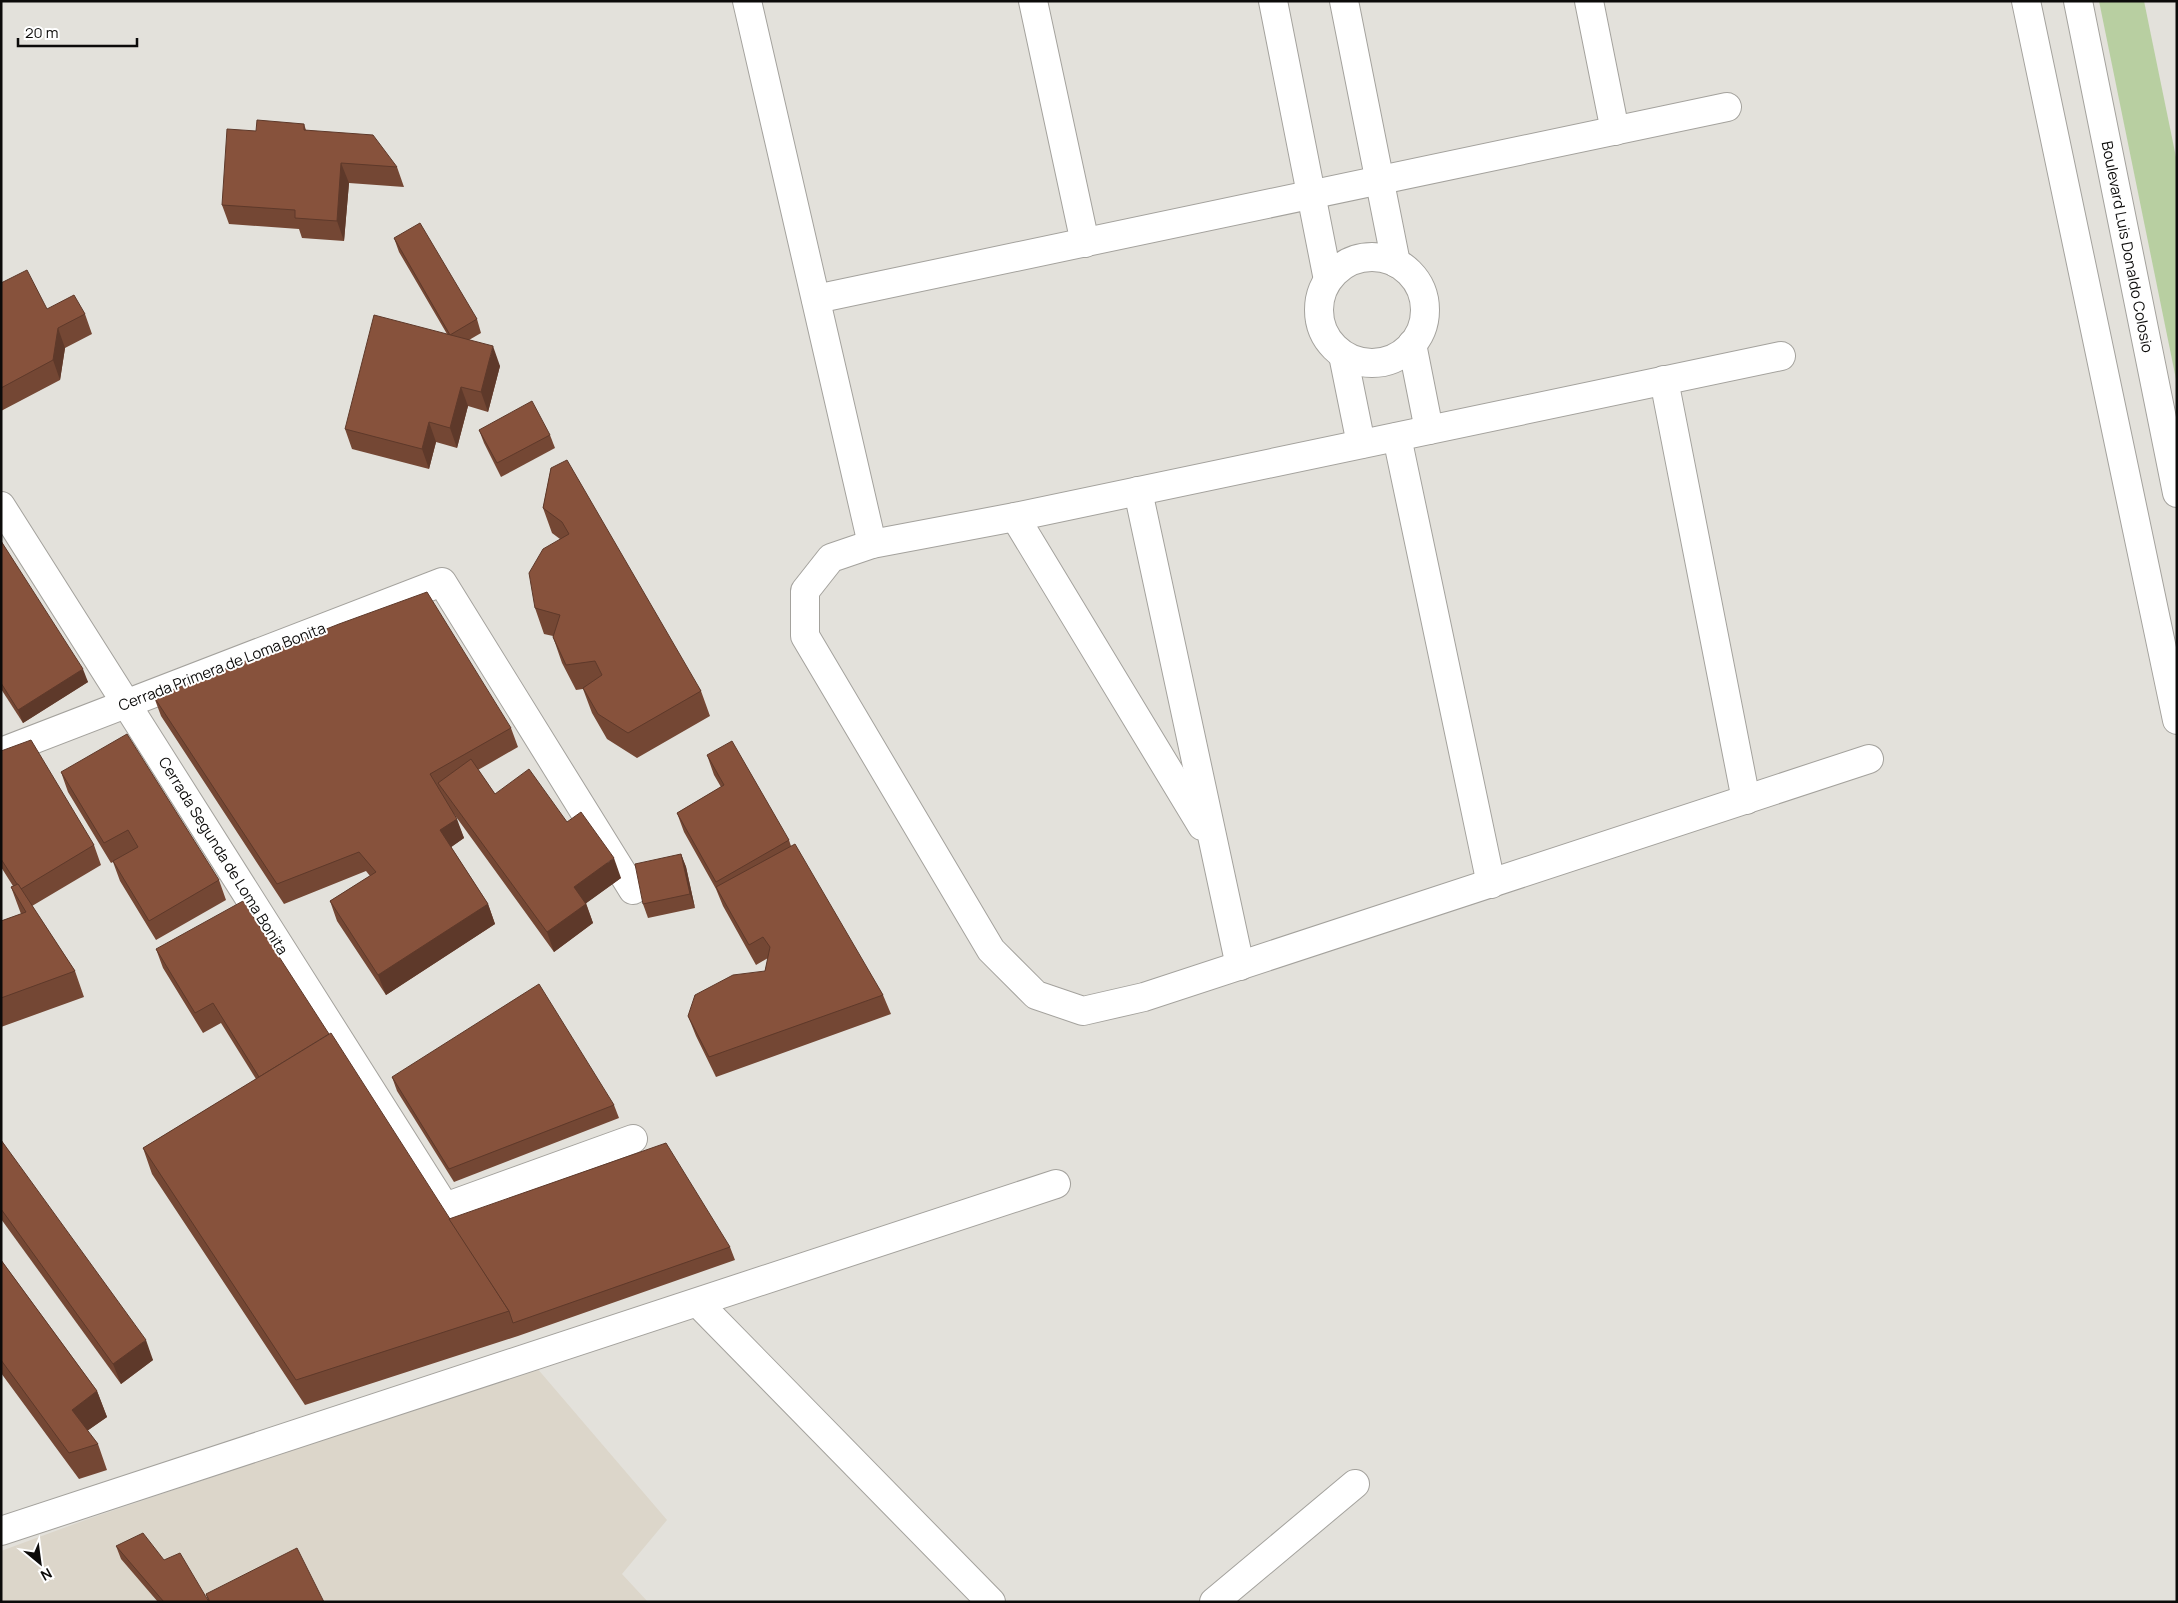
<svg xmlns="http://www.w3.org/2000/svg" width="2178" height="1603" font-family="Manrope,sans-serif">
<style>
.built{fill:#dcd6ca}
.green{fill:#b8cfa1}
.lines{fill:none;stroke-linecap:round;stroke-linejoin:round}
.street-casing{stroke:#a4a29d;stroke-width:30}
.secondary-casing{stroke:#a4a29d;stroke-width:30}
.primary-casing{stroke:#a4a29d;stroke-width:30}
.street{stroke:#fff;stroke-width:28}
.secondary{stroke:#fff;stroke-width:28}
.primary{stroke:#fff;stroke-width:28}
.wall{fill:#744734}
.shaded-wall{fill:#5e392a}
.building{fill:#87523c;stroke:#5e392a}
.labels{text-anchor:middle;stroke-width:4;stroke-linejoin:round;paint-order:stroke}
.street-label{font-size:15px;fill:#0c0b0a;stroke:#fff}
</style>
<rect width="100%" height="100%" fill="#e3e1db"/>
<polygon class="built" points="536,1367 667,1520 622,1574 648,1602 1,1602 1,1551 88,1519"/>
<polygon class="green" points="2099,1 2144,1 2177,162 2177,384"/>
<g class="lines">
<defs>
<g id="street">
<polyline points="747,1 872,544"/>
<polyline points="1033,1 1085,243"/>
<polyline points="1273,1 1328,280"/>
<polyline points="1344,1 1396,263"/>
<polyline points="1589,1 1615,131"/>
<circle cx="1372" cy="310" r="53"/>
<polyline points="816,299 1727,107"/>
<polyline points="1412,344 1429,430"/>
<polyline points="1343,355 1361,444"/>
<polyline points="1781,356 1015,517 872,544 831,558 805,591 805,636 991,950 1036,995 1083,1011 1144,997 1869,759"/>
<polyline points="1664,380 1746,800"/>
<polyline points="1397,437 1491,884"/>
<polyline points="1138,491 1240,966"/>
<polyline points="1,506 445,1207 633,1139"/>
<polyline points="1015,517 1202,826"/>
<polyline points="1,752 442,582 633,890"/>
<polyline points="698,1303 991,1602"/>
<polyline points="1,1531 1056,1184"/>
<polyline points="1214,1602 1355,1484"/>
</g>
<polyline id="secondary" points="2026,1 2177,720"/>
<polyline id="primary" points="2078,1 2177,493"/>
</defs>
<use href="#street" class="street-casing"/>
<use href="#secondary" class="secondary-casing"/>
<use href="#primary" class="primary-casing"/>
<use href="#street" class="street"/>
<use href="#secondary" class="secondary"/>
<use href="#primary" class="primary"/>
</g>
<g class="wall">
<polygon points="304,124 306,130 397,167 404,187 349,183 344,241 302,238 299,229 229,224 222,205 256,131"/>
<polygon points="394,238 477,319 481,333 469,340 500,366 488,412 468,406 457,448 436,442 429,469 352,449 345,429 447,334 399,252"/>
<polygon points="1,283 47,309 85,314 92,334 65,348 60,380 1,411"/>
<polygon points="479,430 550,435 555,448 501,477 484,443"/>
<polygon points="551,468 701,691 710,716 637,758 607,739 592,713 583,689 576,690 562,663 553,637 553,636 544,634 535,608 560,539 552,533 543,508"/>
<polygon points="1,541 88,682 23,723 1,689"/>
<polygon points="154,697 511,728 518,747 478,770 495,794 567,822 621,878 586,903 593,923 554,952 454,814 464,838 451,847 488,904 495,924 386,995 337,921 330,901 370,876 366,871 284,904 161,716"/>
<polygon points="1,751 94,845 101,865 32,906 75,971 84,997 1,1027 1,921 21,914 11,887 13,886 1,867"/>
<polygon points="707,755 789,840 791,846 883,995 891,1014 716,1077 696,1036 688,1016 765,971 768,958 756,965 723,906 716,889 684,832 677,813 721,787 714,775"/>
<polygon points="61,772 219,880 226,900 156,940 120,881 113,862 111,863 68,792"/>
<polygon points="681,854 686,867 695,908 648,918 643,904"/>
<polygon points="156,949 449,1219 730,1247 735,1260 518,1336 305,1405 152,1174 143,1148 256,1079 221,1023 203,1033 163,968"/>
<polygon points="392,1077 614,1105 619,1118 454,1182 397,1091"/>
<polygon points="1,1140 153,1360 121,1384 1,1219"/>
<polygon points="1,1260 97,1391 107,1417 87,1431 98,1444 107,1470 79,1479 1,1373"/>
<polygon points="116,1546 164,1560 208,1601 206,1594 324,1602 158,1602 121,1559"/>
</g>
<g class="shaded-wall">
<polygon points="341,163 349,183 344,241 337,221"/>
<polygon points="58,328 65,348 60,380 53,360"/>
<polygon points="493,346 500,366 488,412 481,392"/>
<polygon points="461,387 468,406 457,448 450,428"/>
<polygon points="429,422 436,442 429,469 422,449"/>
<polygon points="83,669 88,682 23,723 18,710"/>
<polygon points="457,819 464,838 447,850 440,830"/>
<polygon points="681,854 686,867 695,908 690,894"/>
<polygon points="614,858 621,878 581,907 574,887"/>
<polygon points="488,904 495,924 386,995 378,975"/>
<polygon points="586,904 593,923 554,952 547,932"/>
<polygon points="146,1340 153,1360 121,1384 113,1364"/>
<polygon points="97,1391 107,1417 81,1435 72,1410"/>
</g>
<g class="building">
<polygon points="257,120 304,124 304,130 373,135 397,167 341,163 337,221 295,218 295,210 222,205 227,129 256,131"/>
<polygon points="420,223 477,319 450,335 394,238"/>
<polygon points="27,270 47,309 74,295 85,314 58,328 53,360 1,388 1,283"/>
<polygon points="374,315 493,346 481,392 461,387 450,428 429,422 422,449 345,429"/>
<polygon points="532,401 550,435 497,463 479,430"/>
<polygon points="567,460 701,691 628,733 598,714 583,688 602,675 595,661 566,665 553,637 560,615 535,608 529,573 543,549 569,534 562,522 543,508 551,468"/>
<polygon points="1,541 83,669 18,710 1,683"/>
<polygon points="427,592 511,728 430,774 457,819 440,830 488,904 378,975 330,901 376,872 359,852 277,884 154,697 339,624"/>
<polygon points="127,734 219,880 149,921 113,861 138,847 128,830 104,843 61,772"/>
<polygon points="31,740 94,845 21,889 18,884 17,884 1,859 1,751"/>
<polygon points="732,741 789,840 716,882 677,813 724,785 707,755"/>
<polygon points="471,759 495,794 529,769 567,822 581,812 614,858 574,887 586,904 547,932 438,783"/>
<polygon points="795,844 883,995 709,1057 688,1016 695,995 733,975 765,971 770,947 763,937 749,945 716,887"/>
<polygon points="681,854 690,894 643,904 635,864"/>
<polygon points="18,884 75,971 1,998 1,921 26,912 11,887"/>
<polygon points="243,901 329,1034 259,1077 213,1003 195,1013 156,949"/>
<polygon points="539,984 614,1105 449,1169 392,1077"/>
<polygon points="331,1033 509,1311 296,1380 143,1148"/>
<polygon points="1,1140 146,1340 113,1364 1,1209"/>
<polygon points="666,1143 730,1247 513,1323 509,1311 449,1219"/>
<polygon points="1,1260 97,1391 72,1410 98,1444 69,1453 1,1360"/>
<polygon points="143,1533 164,1560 180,1553 209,1602 164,1602 116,1546"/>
<polygon points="297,1548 324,1602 210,1602 206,1594"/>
</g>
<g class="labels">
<g class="street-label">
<text transform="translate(2127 247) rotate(79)" y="5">Boulevard Luis Donaldo Colosio</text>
<text transform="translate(222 667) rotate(-21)" y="5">Cerrada Primera de Loma Bonita</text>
<text transform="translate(223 856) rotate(58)" y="5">Cerrada Segunda de Loma Bonita</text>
</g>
</g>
<rect width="2178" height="1603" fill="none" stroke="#0c0b0a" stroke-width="5"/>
<g transform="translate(40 1563) rotate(151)" stroke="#ffffff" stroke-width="4" paint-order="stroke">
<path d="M0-4L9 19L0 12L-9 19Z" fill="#0c0b0a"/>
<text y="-8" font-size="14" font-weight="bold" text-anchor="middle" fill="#0c0b0a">N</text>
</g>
<path d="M18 38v8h119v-8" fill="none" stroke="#0c0b0a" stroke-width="2.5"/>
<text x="25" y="38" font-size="15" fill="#0c0b0a" stroke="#ffffff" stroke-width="4" paint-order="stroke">20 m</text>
</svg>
